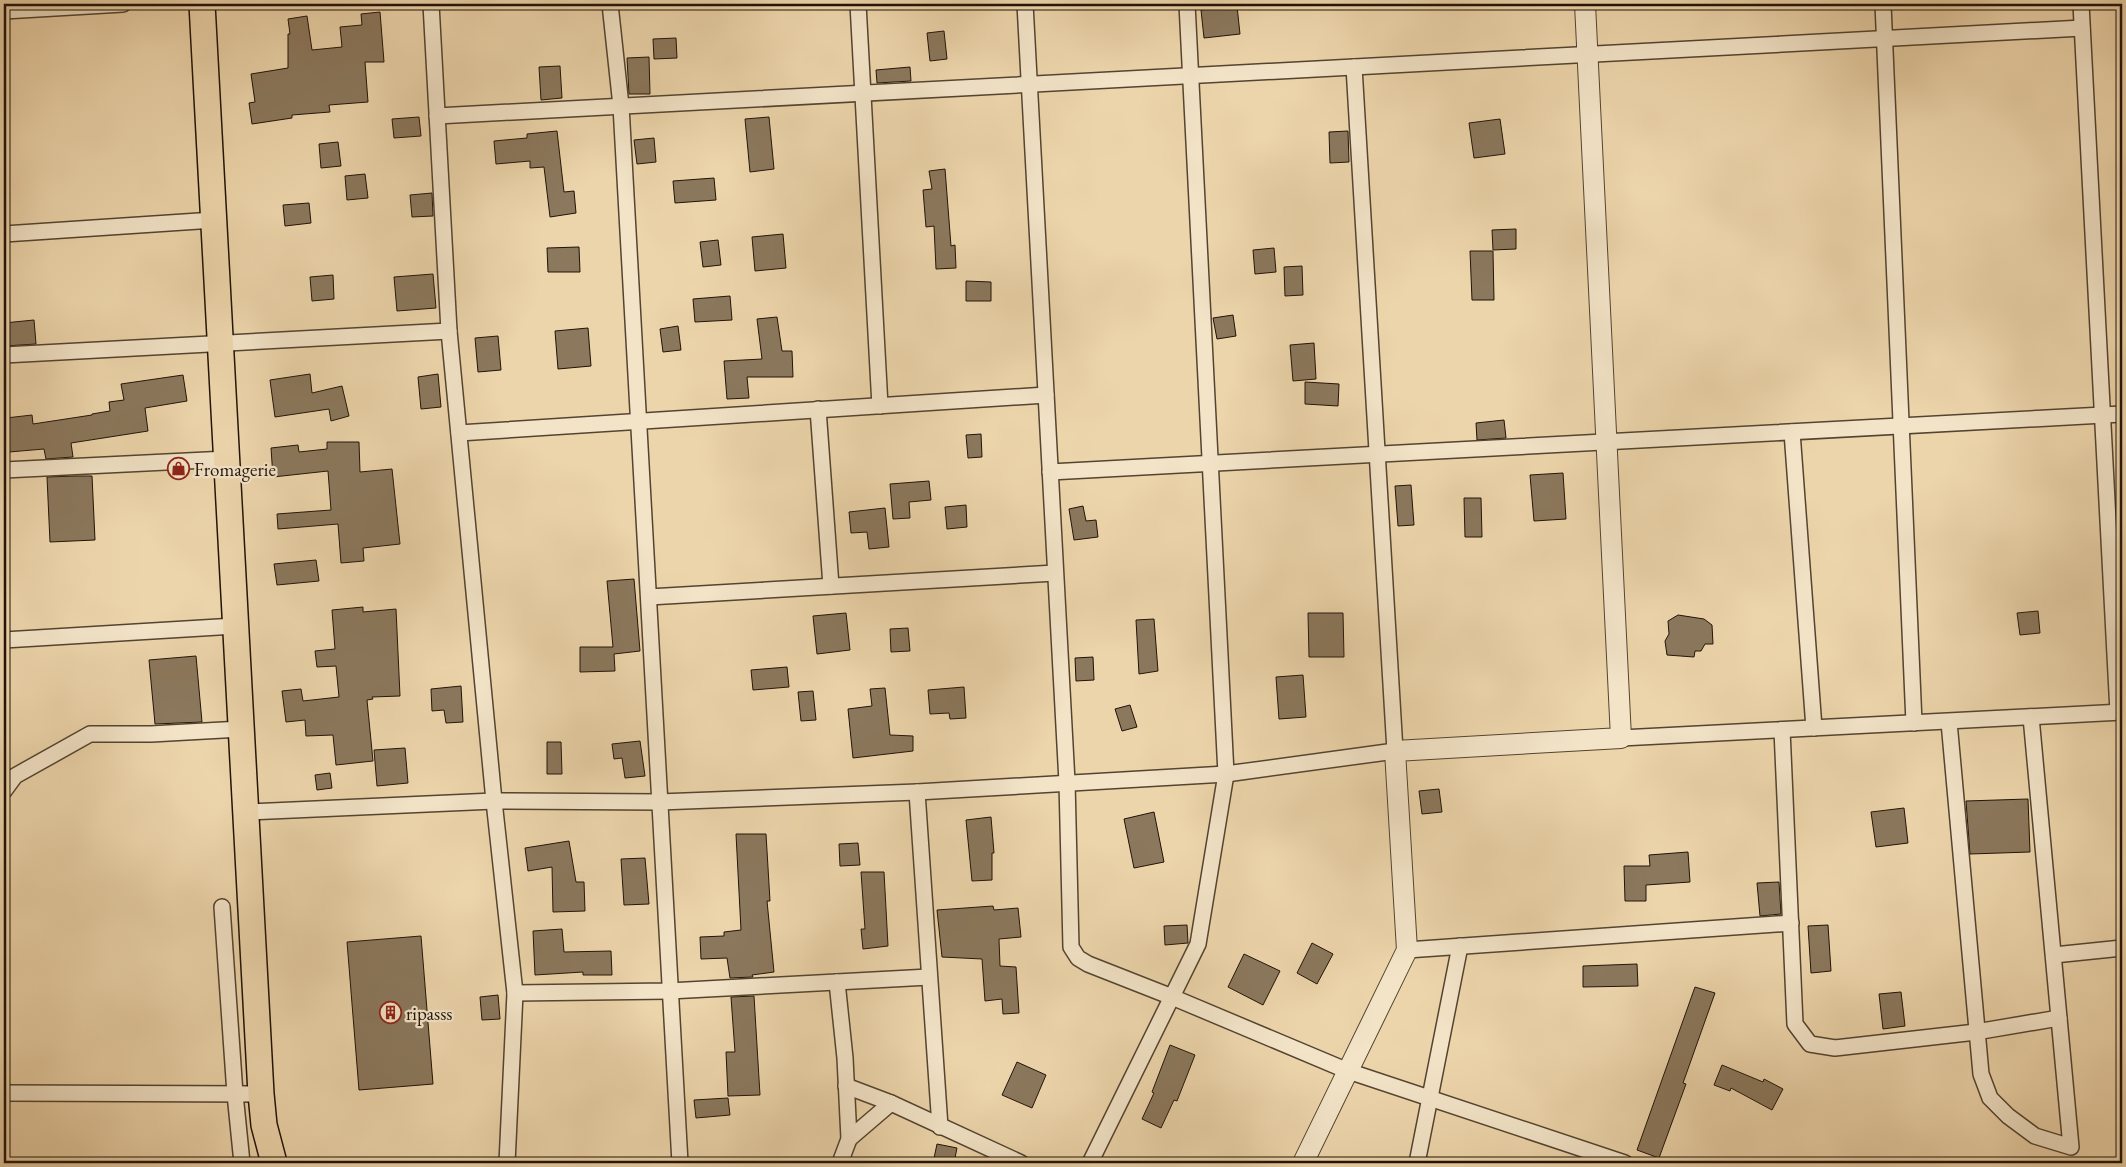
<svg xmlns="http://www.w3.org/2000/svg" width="2126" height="1167" font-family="'EB Garamond',serif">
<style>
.building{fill:#8b785d;stroke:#201308}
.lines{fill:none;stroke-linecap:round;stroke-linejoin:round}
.minor-casing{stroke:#534431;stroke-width:18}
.tertiary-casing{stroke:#534431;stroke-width:22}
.primary-casing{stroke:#201308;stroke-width:28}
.minor{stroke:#f3e4c8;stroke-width:15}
.tertiary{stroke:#f3e4c8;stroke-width:20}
.primary{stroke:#edd5ab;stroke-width:25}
.labels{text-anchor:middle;stroke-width:4.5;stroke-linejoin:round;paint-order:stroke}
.poi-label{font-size:19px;fill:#201308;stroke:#f3e4c8;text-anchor:start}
</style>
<rect width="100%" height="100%" fill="#edd5ab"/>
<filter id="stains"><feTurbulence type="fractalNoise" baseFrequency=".004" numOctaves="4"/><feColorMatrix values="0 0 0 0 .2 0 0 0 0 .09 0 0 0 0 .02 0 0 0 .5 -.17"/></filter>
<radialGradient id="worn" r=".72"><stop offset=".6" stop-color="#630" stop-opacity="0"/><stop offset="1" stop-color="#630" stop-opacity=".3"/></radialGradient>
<g class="building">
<polygon points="1237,6 1240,34 1204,38 1201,10"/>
<polygon points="380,12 384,62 365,62 368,102 329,105 330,112 292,115 292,118 252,124 249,103 255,102 251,74 288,68 288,34 290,34 288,19 307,16 312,50 342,47 340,27 362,25 361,14"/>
<polygon points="944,31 947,59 930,61 927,33"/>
<polygon points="676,38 677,58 654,59 653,39"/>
<polygon points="649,57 650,94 629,94 627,58"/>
<polygon points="560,66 562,98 541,100 539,67"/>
<polygon points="910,67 911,81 877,83 876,70"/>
<polygon points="419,117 421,136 394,138 392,119"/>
<polygon points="769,117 774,169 750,172 745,119"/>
<polygon points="1500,119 1505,154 1474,158 1469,123"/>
<polygon points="557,131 564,192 574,191 576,213 550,217 544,167 530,168 530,161 496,164 494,141 527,138 527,134"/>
<polygon points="1348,131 1349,162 1330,163 1329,132"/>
<polygon points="654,138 656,162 637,164 634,140"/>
<polygon points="338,142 341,166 321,168 319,144"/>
<polygon points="945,169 951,246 955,245 956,268 936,269 934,226 926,227 923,190 932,189 929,171"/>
<polygon points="365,174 368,198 347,200 345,176"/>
<polygon points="714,178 716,200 675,203 673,181"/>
<polygon points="432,193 433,216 412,217 410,195"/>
<polygon points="309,203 311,223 285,226 283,205"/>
<polygon points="1516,229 1516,249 1493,250 1492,230"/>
<polygon points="783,234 786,268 755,271 752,237"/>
<polygon points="718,240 721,265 703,267 700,242"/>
<polygon points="579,247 580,272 548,272 547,248"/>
<polygon points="1274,248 1276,272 1255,274 1253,250"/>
<polygon points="1470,251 1493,251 1494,300 1472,300"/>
<polygon points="1302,266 1303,295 1285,296 1284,267"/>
<polygon points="433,274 436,308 397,311 394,277"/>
<polygon points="333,275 334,299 312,301 310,277"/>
<polygon points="966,281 991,282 991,301 966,301"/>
<polygon points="730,296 732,320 695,322 693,299"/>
<polygon points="1233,315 1236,336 1217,339 1213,318"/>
<polygon points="777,317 782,351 792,351 793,377 747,377 749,398 727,399 724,361 762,359 757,319"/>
<polygon points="34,320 36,344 5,346 4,323"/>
<polygon points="678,326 681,350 663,352 660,329"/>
<polygon points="588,328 591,366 558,369 555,331"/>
<polygon points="498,336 501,370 478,372 475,338"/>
<polygon points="1314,343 1316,379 1293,381 1290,345"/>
<polygon points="310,374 312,393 342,386 349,416 331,421 329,409 275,417 270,380"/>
<polygon points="438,374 441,407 421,409 418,377"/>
<polygon points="183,375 187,401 145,408 148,431 71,443 73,457 46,459 44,449 9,452 6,418 32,415 33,424 92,415 92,414 110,411 109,402 124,400 121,384"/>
<polygon points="1305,382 1339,384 1338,406 1305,404"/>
<polygon points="1504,420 1506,438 1477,440 1476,423"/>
<polygon points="981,434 982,457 968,458 966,435"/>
<polygon points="327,442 359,442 360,472 392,469 400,544 363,548 364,561 341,563 338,524 278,529 277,514 331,510 328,471 273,477 271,448 298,445 299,452 327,449"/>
<polygon points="1563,473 1566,519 1534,521 1530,475"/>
<polygon points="75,476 92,476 95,540 50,542 47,477"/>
<polygon points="929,481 931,500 909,502 910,518 893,519 890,484"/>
<polygon points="1411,485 1414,525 1398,526 1395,486"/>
<polygon points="1464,498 1481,498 1482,537 1465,537"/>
<polygon points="966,505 967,527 947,529 945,507"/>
<polygon points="1083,506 1086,521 1096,520 1098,537 1074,540 1069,509"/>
<polygon points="885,508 889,547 869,549 867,532 851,533 849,512"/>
<polygon points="316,560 319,581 277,585 274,564"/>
<polygon points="634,579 640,651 614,654 615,671 580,672 580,647 613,647 607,581"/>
<polygon points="363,607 363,612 396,609 400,696 372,697 373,699 367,700 373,761 336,765 333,735 306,736 305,720 286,722 282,691 301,689 303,701 339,697 336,666 317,667 315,651 335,649 332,610"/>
<polygon points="2038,611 2040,633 2020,635 2017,613"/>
<polygon points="846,613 850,650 817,654 813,616"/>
<polygon points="1308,613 1343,613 1344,657 1309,657"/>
<polygon points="1678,615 1704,619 1712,625 1713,644 1705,644 1701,651 1695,651 1694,657 1667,655 1665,641 1669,634 1668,621"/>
<polygon points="1154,619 1158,671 1139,674 1136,620"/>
<polygon points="908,628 910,651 891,652 890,629"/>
<polygon points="196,656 202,722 155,724 149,660"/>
<polygon points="1093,657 1094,680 1076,681 1075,658"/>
<polygon points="787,667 789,687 753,690 751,670"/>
<polygon points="1303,675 1306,717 1279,719 1276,677"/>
<polygon points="461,686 463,722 446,723 444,710 432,711 431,689"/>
<polygon points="964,687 966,718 950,719 949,713 930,714 928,690"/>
<polygon points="885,688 890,735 913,736 913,751 853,758 848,709 872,706 870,689"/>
<polygon points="813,691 816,720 801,721 798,692"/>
<polygon points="1130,705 1137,727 1122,731 1115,709"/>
<polygon points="640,741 645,776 625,778 622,758 614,759 612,744"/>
<polygon points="547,742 561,742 562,774 547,774"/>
<polygon points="405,748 408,783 377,786 374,750"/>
<polygon points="330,773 332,788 317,790 315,775"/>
<polygon points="1439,789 1442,812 1422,814 1419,791"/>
<polygon points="2028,799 2030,852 1970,854 1966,801"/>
<polygon points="1904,808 1908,843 1876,847 1871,812"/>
<polygon points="1154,812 1164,862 1134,868 1124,819"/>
<polygon points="991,817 994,853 992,853 992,880 972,881 966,820"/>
<polygon points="736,834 766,834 770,901 767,901 774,972 752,975 753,977 730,978 727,958 701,959 700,937 724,936 724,932 741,930"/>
<polygon points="569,841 576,882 584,882 585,911 553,912 552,867 528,871 525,848"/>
<polygon points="858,843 860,865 840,866 839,844"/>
<polygon points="1688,852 1690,882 1646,885 1646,901 1625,901 1624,866 1650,866 1649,855"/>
<polygon points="645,858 649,904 624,905 621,859"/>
<polygon points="861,872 884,872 888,946 863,949 861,929 865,929"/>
<polygon points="1779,882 1781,914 1760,916 1757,883"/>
<polygon points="993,906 994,910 1018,908 1021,937 999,939 1000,966 1016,967 1019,1013 1003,1014 1002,999 985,1001 982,959 942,957 937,910"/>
<polygon points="1187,925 1188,943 1165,945 1164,926"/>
<polygon points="1828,925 1831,971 1811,973 1808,926"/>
<polygon points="562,929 564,952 611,951 612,975 583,975 583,972 535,975 533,931"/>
<polygon points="421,936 433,1084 359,1090 347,942"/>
<polygon points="1312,943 1333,954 1317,984 1297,973"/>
<polygon points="1244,954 1280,971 1263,1005 1228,987"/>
<polygon points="1637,964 1638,986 1583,987 1583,966"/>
<polygon points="1695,987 1715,993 1683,1083 1686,1084 1659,1158 1637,1150"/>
<polygon points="1901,992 1905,1026 1883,1029 1879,994"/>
<polygon points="498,995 500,1019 482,1020 480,997"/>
<polygon points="754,996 760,1095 728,1096 726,1052 735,1052 731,997"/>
<polygon points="1170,1045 1195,1055 1177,1101 1174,1100 1161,1128 1142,1119 1154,1093 1152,1092"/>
<polygon points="1017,1062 1046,1075 1032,1108 1002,1095"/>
<polygon points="1722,1065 1763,1082 1764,1079 1783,1089 1772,1110 1731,1088 1730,1091 1714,1085"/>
<polygon points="728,1098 730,1115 696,1118 694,1100"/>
<polygon points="937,1144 957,1148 954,1163 933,1163"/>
</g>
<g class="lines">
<defs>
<g id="minor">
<polyline points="431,4 449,331 494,801 515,993 507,1163"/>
<polyline points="610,4 621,106 680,1163"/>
<polyline points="858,4 880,406"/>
<polyline points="1025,4 1067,782 1071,947 1078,958 1088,964 1172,997 1348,1071 1625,1163"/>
<polyline points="1883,4 1914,723"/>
<polyline points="2081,4 2118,712"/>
<polyline points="4,11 123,4"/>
<polyline points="437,116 2082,28"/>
<polyline points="4,234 214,220"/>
<polyline points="4,355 449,331"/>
<polyline points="818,409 831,586"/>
<polyline points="1792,432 1814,728"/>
<polyline points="459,433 1046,395"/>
<polyline points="4,470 227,459"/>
<polyline points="1050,472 2122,414"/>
<polyline points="649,597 1055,573"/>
<polyline points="4,640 235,626"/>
<polyline points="1949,722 1981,1074 1990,1098 2008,1116 2035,1136 2071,1147 2031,717"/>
<polyline points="1782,730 1795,1024 1810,1044 1835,1048 1976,1032 2059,1018"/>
<polyline points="1621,738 2122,712"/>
<polyline points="4,791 15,776 90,734 151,734 241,729"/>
<polyline points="917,792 940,1127"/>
<polyline points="247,812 494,801 659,802 917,792 1226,774 1395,751 1354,67"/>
<polyline points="222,907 235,1094 242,1163"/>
<polyline points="1407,950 1791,923"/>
<polyline points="2054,955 2122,948"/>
<polyline points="837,982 845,1058 849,1139 840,1163"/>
<polyline points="515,993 669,991 929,977"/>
<polyline points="846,1086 891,1103 1021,1163"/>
<polyline points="4,1093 261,1094"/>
<polyline points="849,1139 891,1103"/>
<polyline points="1090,1163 1198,944 1226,774 1187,4"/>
<polyline points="1417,1163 1460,946"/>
</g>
<polyline id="tertiary" points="1303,1163 1407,950 1395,751 1621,738 1585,4"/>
<polyline id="primary" points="202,4 261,1094 264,1125 274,1163"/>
</defs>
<use href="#minor" class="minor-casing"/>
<use href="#tertiary" class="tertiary-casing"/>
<use href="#primary" class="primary-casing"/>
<use href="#minor" class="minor"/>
<use href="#tertiary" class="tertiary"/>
<use href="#primary" class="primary"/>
</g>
<defs>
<symbol id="shop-ring" viewBox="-11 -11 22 22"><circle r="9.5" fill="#f3e4c8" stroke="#8f2418" stroke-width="1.5"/><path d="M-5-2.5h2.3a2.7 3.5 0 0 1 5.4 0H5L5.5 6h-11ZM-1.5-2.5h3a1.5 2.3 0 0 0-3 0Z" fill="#8f2418"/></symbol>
<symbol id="building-ring" viewBox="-11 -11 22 22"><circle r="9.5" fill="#f3e4c8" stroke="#8f2418" stroke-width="1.5"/><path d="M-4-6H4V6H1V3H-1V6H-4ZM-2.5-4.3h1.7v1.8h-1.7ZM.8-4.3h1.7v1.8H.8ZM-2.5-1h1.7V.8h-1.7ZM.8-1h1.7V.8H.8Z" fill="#8f2418"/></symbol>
</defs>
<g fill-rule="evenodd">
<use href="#shop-ring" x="166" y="456" width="25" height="25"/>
<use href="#building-ring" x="378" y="1000" width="25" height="25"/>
</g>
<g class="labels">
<g class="poi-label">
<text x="194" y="476">Fromagerie</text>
<text x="406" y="1020">ripasss</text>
</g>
</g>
<rect width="2126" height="1167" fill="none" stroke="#edd5ab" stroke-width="20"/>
<rect x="5" y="5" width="2116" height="1157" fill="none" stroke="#201308" stroke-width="2.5"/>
<rect x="10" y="10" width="2106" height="1147" fill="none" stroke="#201308"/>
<rect width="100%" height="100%" filter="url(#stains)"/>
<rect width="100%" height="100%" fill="url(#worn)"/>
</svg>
